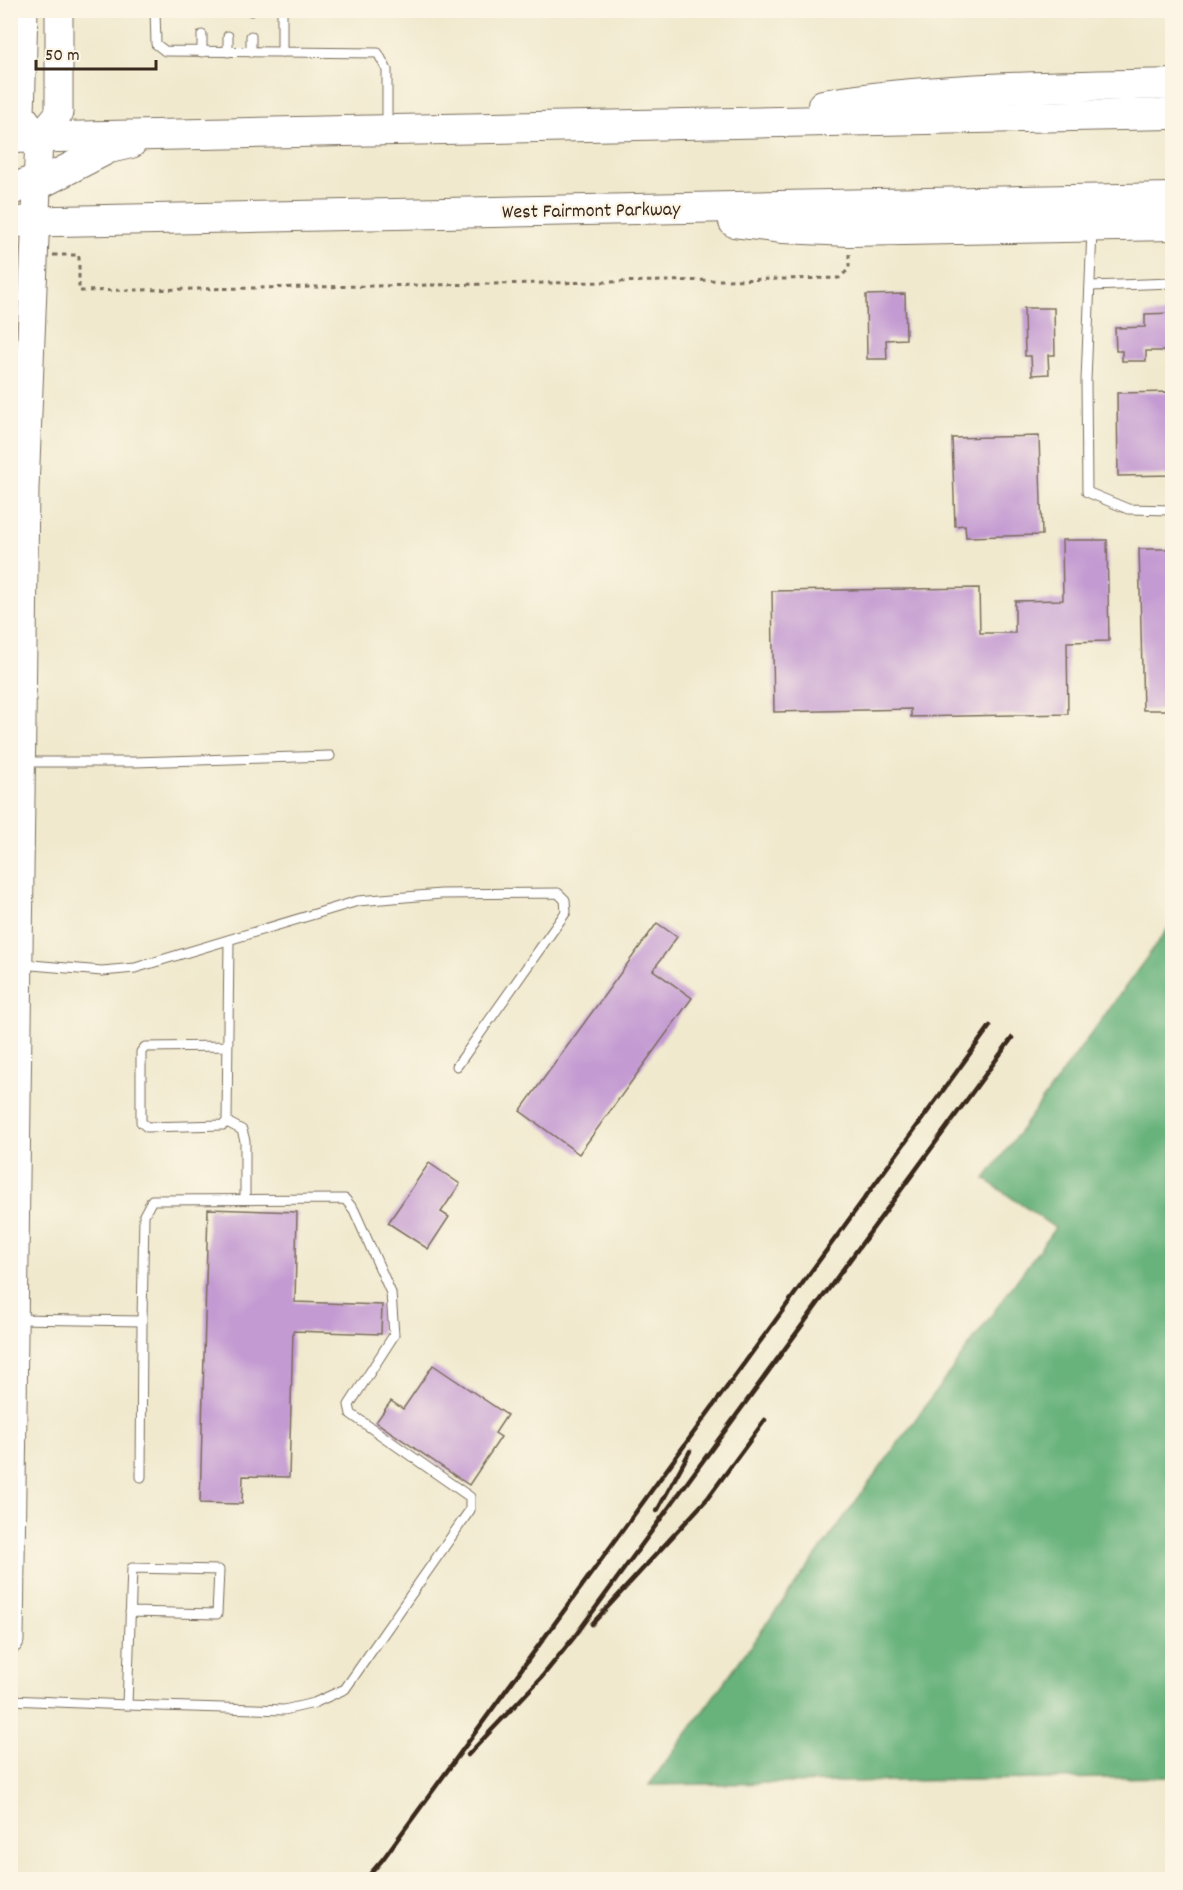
<svg xmlns="http://www.w3.org/2000/svg" width="1183" height="1890" font-family="Dekko,sans-serif">
<style>
.forest{fill:#68b27b;stroke:#526e4c;stroke-width:1.5}
.building{fill:#c39ad2}
.lines{fill:none;stroke-linecap:round;stroke-linejoin:round}
.service-casing{stroke:#7a6d5c;stroke-width:11}
.secondary-casing{stroke:#7a6d5c;stroke-width:29}
.primary-casing{stroke:#7a6d5c;stroke-width:32}
.path{stroke:#7a6d5c;stroke-width:3;stroke-dasharray:4.5 4.5;stroke-linecap:butt}
.service{stroke:#fff;stroke-width:9}
.secondary{stroke:#fff;stroke-width:27}
.primary{stroke:#fff;stroke-width:30}
.rail{stroke:#3b2a1e;stroke-width:4.5}
.labels{text-anchor:middle;stroke-width:5;stroke-linejoin:round;paint-order:stroke}
.street-label{font-size:20px;fill:#3b2a1e;stroke:#fcf5e5}
</style>
<rect width="100%" height="100%" fill="#fcf5e5"/>
<filter id="ink" filterUnits="userSpaceOnUse"><feTurbulence type="fractalNoise" baseFrequency=".0167" numOctaves="2"/><feDisplacementMap in="SourceGraphic" scale="12" xChannelSelector="R" yChannelSelector="G"/><feConvolveMatrix kernelMatrix="1 2 1 2 8 2 1 2 1" color-interpolation-filters="sRGB"/></filter>
<filter id="wash" filterUnits="userSpaceOnUse"><feTurbulence type="fractalNoise" baseFrequency=".008" numOctaves="4" result="noise"/><feDisplacementMap in="SourceGraphic" scale="24" xChannelSelector="R" yChannelSelector="G"/><feGaussianBlur stdDeviation="1.35" result="paint"/><feColorMatrix in="noise" values="0 0 0 0 0 0 0 0 0 0 0 0 0 0 0 0 0 1.4 0 .05"/><feComposite in="paint" operator="in"/></filter>
<g filter="url(#wash)">
<rect width="100%" height="100%" fill="#f0e9ce"/>
<polygon class="forest" points="1172,923 1172,1777 649,1785 1055,1228 985,1179"/>
<g id="blocks">
<g class="building">
<polygon points="905,294 906,339 886,340 887,359 867,359 866,295"/>
<polygon points="1024,308 1054,308 1055,355 1048,355 1049,374 1032,375 1031,356 1025,356"/>
<polygon points="1173,313 1173,351 1146,351 1146,361 1122,361 1122,351 1116,351 1115,328 1145,327 1145,314"/>
<polygon points="1173,392 1173,475 1118,476 1117,393"/>
<polygon points="1039,436 1042,535 966,537 965,525 955,526 952,438"/>
<polygon points="1062,540 1107,540 1109,641 1067,642 1068,714 911,717 911,709 774,712 772,591 979,588 980,633 1015,633 1015,601 1063,600"/>
<polygon points="1139,549 1173,549 1173,710 1143,710"/>
<polygon points="657,923 677,937 653,970 692,998 579,1154 520,1111"/>
<polygon points="429,1163 460,1184 441,1212 449,1217 428,1249 388,1223"/>
<polygon points="208,1209 297,1212 295,1302 382,1305 381,1334 293,1331 289,1477 243,1476 242,1504 200,1503"/>
<polygon points="433,1365 507,1415 495,1433 501,1437 469,1485 376,1422 391,1401 403,1409"/>
</g>
</g>
</g>
<g filter="url(#ink)">
<use href="#blocks" fill-opacity="0" stroke="#7a6d5c" stroke-width="1.5"/>
<g class="lines">
<defs>
<g id="service">
<polyline points="155,10 156,44 165,51 282,52"/>
<polyline points="201,10 201,11"/>
<polyline points="228,10 228,11"/>
<polyline points="251,10 251,11"/>
<polyline points="282,10 282,52 378,53 387,70 387,126"/>
<polyline points="202,35 202,52"/>
<polyline points="228,36 228,52"/>
<polyline points="251,36 251,52"/>
<polyline points="1092,230 1086,381 1087,492 1128,509 1172,510"/>
<polyline points="1091,286 1172,283"/>
<polyline points="25,762 134,762 330,756"/>
<polyline points="20,964 102,971 135,968 358,901 441,894 558,893 565,900 566,912 457,1066"/>
<polyline points="228,1046 145,1047 141,1052 141,1122 147,1127 223,1125 227,1122 229,940"/>
<polyline points="227,1122 242,1130 245,1141 245,1199"/>
<polyline points="16,1319 142,1321 144,1215 152,1200 345,1199 354,1210 391,1293 394,1335 349,1405 351,1414 470,1497 470,1510 345,1689 314,1703 284,1710 127,1705"/>
<polyline points="141,1477 142,1321"/>
<polyline points="10,1700 127,1705 132,1568 219,1570 217,1614 130,1612"/>
</g>
<g id="secondary">
<polyline points="24,10 21,114 39,137"/>
<polyline points="10,1640 25,489 39,137 59,113 59,10"/>
</g>
<g id="primary">
<path d="M823,105C939,86 1055,87 1172,84"/>
<polyline points="10,138 1172,114"/>
<polyline points="37,185 109,148 131,143"/>
<polyline points="10,191 38,178"/>
<polyline points="10,222 1172,198"/>
<polyline points="734,222 783,228 849,231 1172,225"/>
</g>
</defs>
<use href="#service" class="service-casing"/>
<use href="#secondary" class="secondary-casing"/>
<use href="#primary" class="primary-casing"/>
<polyline class="path" points="53,255 79,255 79,291 839,278 849,269 849,252"/>
<use href="#service" class="service"/>
<use href="#secondary" class="secondary"/>
<use href="#primary" class="primary"/>
<g class="rail">
<polyline points="657,1511 690,1451"/>
<polyline points="592,1624 707,1499 765,1420"/>
<polyline points="468,1755 541,1678 575,1636 1012,1038"/>
<polyline points="365,1880 383,1859 990,1026"/>
</g>
</g>
</g>
<g class="labels">
<g class="street-label">
<text transform="translate(591 209) rotate(-1)" y="7">West Fairmont Parkway</text>
</g>
</g>
<rect width="1183" height="1890" fill="none" stroke="#fcf5e5" stroke-width="36"/>
<path d="M36 60v9h120v-9" fill="none" stroke="#3b2a1e" stroke-width="3"/>
<text x="45" y="60" font-size="18" fill="#3b2a1e" stroke="#fcf5e5" stroke-width="4.5" paint-order="stroke">50 m</text>
</svg>
